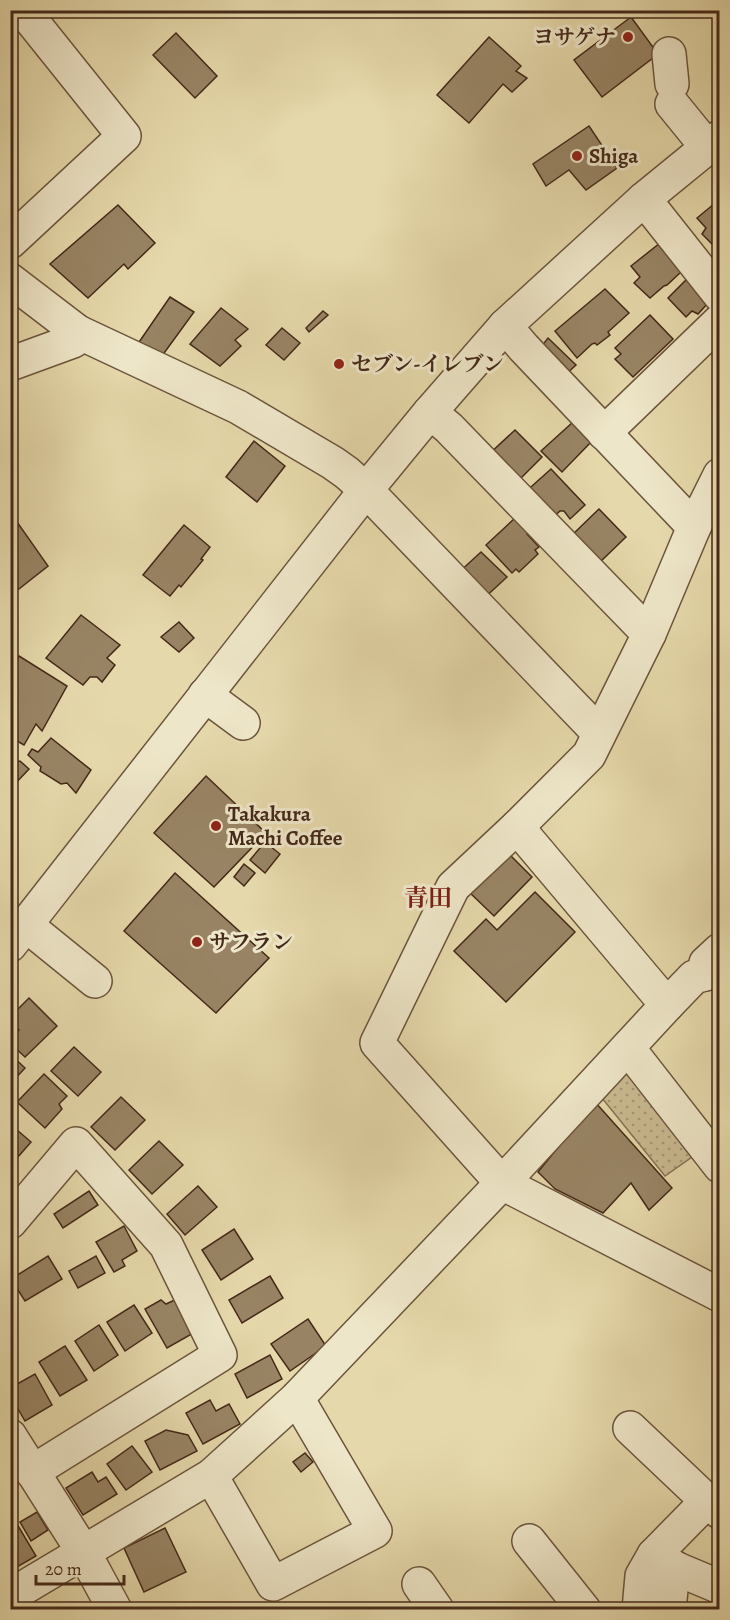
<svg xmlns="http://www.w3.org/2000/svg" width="730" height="1620" font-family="Alegreya,'Noto Serif JP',serif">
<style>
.park{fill:url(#park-dots);stroke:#877255;stroke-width:1.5}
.building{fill:#988464;stroke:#442919;stroke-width:1.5}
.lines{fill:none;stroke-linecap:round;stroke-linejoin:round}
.minor-casing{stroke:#6c553d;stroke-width:36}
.minor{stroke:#eee6c8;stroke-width:33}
.poi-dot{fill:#8f2418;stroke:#eee6c8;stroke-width:2}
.labels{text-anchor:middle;stroke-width:6;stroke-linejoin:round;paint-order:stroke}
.poi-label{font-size:21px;font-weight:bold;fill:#442919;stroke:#eee6c8;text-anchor:start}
.quarter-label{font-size:24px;font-weight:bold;fill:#7a1f14;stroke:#eee6c8}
</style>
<defs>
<pattern id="park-dots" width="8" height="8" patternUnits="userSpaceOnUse" patternTransform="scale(1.5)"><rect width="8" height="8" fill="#caba91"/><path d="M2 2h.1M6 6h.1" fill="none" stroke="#a69776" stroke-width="1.8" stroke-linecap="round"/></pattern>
</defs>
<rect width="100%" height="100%" fill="#e5d8aa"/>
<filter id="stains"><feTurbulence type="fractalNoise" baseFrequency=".00333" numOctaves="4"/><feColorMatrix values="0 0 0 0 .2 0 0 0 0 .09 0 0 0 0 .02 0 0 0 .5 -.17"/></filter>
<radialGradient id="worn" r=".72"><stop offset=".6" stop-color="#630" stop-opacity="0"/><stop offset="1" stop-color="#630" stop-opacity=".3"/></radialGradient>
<polygon class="park" points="629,1070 699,1152 665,1176 602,1098"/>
<g class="building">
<polygon points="631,17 658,54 602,97 574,60"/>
<polygon points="176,33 217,76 195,98 153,55"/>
<polygon points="489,37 521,66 516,71 527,78 512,92 503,84 469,123 437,95"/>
<polygon points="589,126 617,168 586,190 569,170 546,186 533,164"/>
<polygon points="720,199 720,247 717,249 702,234 706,228 697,218"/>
<polygon points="118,205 155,243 128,269 124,264 88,298 50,264"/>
<polygon points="660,243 682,271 667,285 664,286 650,298 634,283 640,277 631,266"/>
<polygon points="689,277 708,303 698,314 692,311 686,317 668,298"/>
<polygon points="605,289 629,313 608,332 610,335 597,345 595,343 592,344 577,358 555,331"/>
<polygon points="170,297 194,312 159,360 135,348"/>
<polygon points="221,308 248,329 235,340 241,346 220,366 190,344"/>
<polygon points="323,311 328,315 309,332 306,328"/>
<polygon points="650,315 673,339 633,377 615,359 621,354 615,348"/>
<polygon points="282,328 300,343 284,360 266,345"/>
<polygon points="548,338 576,365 563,377 538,351"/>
<polygon points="573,422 592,441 562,472 541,451"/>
<polygon points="515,430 542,457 515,484 487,456"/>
<polygon points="254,441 285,466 257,502 226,477"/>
<polygon points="551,469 585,505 570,519 564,511 560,511 549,521 522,495"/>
<polygon points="599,509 626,537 597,565 570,537"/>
<polygon points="10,512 48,566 10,596"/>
<polygon points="515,518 529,532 527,534 539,547 535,550 538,554 519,572 516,569 512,573 486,545"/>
<polygon points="184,525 210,547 201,559 203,560 181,587 179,585 170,596 143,575"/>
<polygon points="481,552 507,577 481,601 456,575"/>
<polygon points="81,615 120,645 107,658 115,665 102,682 97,677 90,677 83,685 46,658"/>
<polygon points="179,622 194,638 179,652 161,637"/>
<polygon points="19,656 67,686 42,731 36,724 24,745 10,737 10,669"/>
<polygon points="51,738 91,770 76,793 67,783 61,784 40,771 41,767 28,755 32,749 38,752"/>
<polygon points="10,751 17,757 16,762 20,761 29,769 12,787"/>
<polygon points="206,776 266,833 214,887 154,833"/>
<polygon points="265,842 280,854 265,873 250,860"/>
<polygon points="507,852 532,877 494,916 468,891"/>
<polygon points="244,864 255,873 244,886 234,877"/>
<polygon points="175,873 269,958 216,1013 124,931"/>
<polygon points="535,892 575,932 506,1002 454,951 486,919 497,930"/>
<polygon points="29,998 57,1026 25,1057 10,1043 10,1038 19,1030 10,1021 10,1017"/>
<polygon points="74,1047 101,1072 78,1096 51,1071"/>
<polygon points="10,1054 25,1068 10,1084"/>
<polygon points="44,1074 67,1096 59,1104 62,1109 45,1128 17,1102"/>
<polygon points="121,1097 145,1120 115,1150 91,1127"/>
<polygon points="595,1102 672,1188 649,1210 631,1183 603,1213 555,1189 538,1172"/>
<polygon points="10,1124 31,1142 10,1166"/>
<polygon points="159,1141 183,1165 152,1194 129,1170"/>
<polygon points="198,1186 217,1207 185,1235 167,1214"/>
<polygon points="89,1191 98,1205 63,1228 54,1214"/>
<polygon points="124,1226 137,1251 122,1260 125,1266 114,1272 96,1242"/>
<polygon points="234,1229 253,1259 221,1280 202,1250"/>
<polygon points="48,1256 62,1279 25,1301 11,1279"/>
<polygon points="96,1256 105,1273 78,1288 69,1271"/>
<polygon points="270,1276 283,1298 242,1323 229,1300"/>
<polygon points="179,1298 197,1331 167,1348 145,1309 161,1300 166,1304"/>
<polygon points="134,1305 152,1333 125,1351 107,1322"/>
<polygon points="308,1319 326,1346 290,1371 271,1344"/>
<polygon points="99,1325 118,1355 94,1371 75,1341"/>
<polygon points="65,1346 87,1380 60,1396 39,1362"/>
<polygon points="270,1355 282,1379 247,1398 235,1374"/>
<polygon points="35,1374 52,1405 25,1421 10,1395 10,1388"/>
<polygon points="210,1400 216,1411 229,1404 240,1424 203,1444 186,1413"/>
<polygon points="166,1430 188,1435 197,1451 160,1470 145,1441"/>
<polygon points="132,1446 152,1472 126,1490 107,1464"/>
<polygon points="305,1453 313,1462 301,1472 293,1462"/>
<polygon points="92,1472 98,1482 106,1477 117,1494 83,1515 66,1488"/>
<polygon points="37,1512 48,1530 31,1541 20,1522"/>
<polygon points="17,1524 36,1556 10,1571 10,1528"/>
<polygon points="165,1528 186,1572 144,1592 124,1548"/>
</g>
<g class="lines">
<defs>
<g id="minor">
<polyline points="669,54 672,84"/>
<polyline points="672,104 707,147"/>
<polyline points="644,199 720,295"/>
<polyline points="10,242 124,136 23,10"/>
<polyline points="10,280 78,332 238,407 333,463 347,473 366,490 599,733"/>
<polyline points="505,326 524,348 694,527"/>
<polyline points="10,364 73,341 78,332"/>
<polyline points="430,412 449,428 649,634"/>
<polyline points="604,433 720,321"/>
<polyline points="720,475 694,527 649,634 589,755 517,827 453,887 377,1043 502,1183 720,1295"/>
<polyline points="205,695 243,723"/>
<polyline points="517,827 667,1005"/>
<polyline points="26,925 95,981"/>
<polyline points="10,945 366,490 430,412 505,326 644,199 720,137"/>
<polyline points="705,974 706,963 720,950"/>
<polyline points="628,1048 720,1166"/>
<polyline points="10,1222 76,1144 166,1245 220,1355 32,1472"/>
<polyline points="630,1428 707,1501"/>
<polyline points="10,1436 84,1553 115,1610"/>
<polyline points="211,1476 273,1584 375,1531 297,1398"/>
<polyline points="529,1541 584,1610"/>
<polyline points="654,1555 677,1569 720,1587"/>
<polyline points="419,1584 437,1610"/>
<polyline points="10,1596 211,1476 297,1398 502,1183 667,1005 694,977 705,974"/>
<polyline points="639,1610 642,1576 654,1555 707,1501 720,1512"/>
<polyline points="669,1610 672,1579 677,1569"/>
</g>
</defs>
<use href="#minor" class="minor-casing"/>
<use href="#minor" class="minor"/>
</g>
<g class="poi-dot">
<circle cx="628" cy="37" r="6"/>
<circle cx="577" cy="156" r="6"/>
<circle cx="339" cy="364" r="6"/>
<circle cx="216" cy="826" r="6"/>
<circle cx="197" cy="942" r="6"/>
</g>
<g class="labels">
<g class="poi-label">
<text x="616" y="44" text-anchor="end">ヨサゲナ</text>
<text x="589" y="163">Shiga</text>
<text x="351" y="371">セブン-イレブン</text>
<text x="228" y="821">Takakura<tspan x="228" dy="24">Machi Coffee</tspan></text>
<text x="209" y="949">サフラン</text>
</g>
<g class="quarter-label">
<text x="428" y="906">青田</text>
</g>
</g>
<rect width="730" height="1620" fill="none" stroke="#e5d8aa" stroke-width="36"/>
<rect x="12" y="12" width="706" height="1596" fill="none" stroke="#442919" stroke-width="3"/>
<rect x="18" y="18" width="694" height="1584" fill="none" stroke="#442919" stroke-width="1.5"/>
<path d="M36 1575v9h88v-9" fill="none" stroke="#442919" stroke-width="3"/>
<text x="45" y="1575" font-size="18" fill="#442919" stroke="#eee6c8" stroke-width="4.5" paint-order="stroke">20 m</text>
<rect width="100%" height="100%" filter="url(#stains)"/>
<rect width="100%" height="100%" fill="url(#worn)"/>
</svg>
